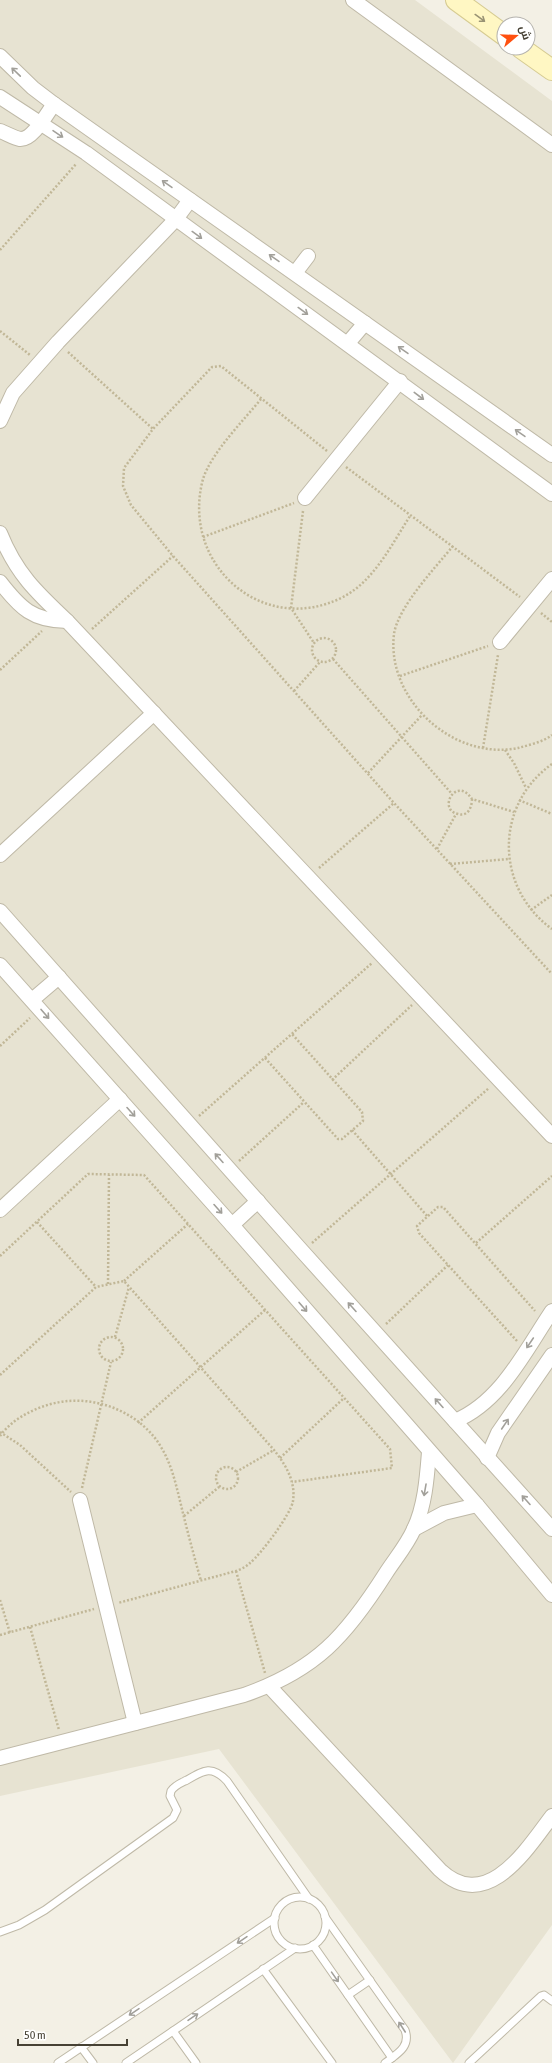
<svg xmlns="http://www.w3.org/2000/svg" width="552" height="2063" font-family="'Asap Condensed',Cairo,sans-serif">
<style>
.residential{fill:#e7e3d2}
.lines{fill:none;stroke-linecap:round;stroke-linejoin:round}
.lane-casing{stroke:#bfb9a7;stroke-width:9}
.street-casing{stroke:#bfb9a7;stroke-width:16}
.secondary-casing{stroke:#d6cb92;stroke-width:22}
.path{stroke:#c1b797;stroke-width:2.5;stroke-dasharray:2 2;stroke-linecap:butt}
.lane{stroke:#fff;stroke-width:7}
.street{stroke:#fff;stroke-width:14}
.secondary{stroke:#fff7c3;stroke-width:20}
.oneway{stroke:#999374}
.oneway2{stroke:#a2a09a}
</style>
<rect width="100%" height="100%" fill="#f3f0e5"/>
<polygon class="residential" points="0,0 415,0 552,101 552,1925 453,2063 219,1749 0,1796"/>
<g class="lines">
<defs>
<g id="lane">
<circle cx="300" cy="1923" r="26"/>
<path d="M325,1917L405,2030C411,2047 397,2054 385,2063"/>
<path d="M0,1932L19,1925L45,1910L173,1818L177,1810L170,1796L171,1791C175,1785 181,1783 187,1780C204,1770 212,1765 227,1781L309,1899"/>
<polyline points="313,1945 392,2058"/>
<polyline points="263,1969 332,2063"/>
<polyline points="348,1995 370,1980"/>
<polyline points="173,2031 196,2063"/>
<polyline points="81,2047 93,2063"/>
<polyline points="58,2063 275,1918"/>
<polyline points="126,2063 295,1948"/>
<polyline points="469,2063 541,1996 544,1995 552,2001"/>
</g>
<g id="street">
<polyline points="353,0 552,145"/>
<polyline points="0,56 33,88 54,104 552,455"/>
<polyline points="0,97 86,153 552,494"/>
<path d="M0,131C6,133 14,138 20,139C33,140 47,113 54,104"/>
<polyline points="295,273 308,256"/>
<polyline points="348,343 365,323"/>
<polyline points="0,421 13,393 58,342 176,219 190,200"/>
<polyline points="305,498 400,381"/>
<path d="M0,533C16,573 36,592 67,621L552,1136"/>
<path d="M0,582C20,608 33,621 67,621"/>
<polyline points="500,642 552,579"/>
<polyline points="0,855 154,713"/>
<polyline points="0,911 302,1251 552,1529"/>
<polyline points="0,965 232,1225 477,1505 552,1595"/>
<polyline points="32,1000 59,977"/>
<polyline points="0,1210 120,1099"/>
<polyline points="232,1225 258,1201"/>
<path d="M455,1421C501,1402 525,1351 552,1311"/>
<polyline points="487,1458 498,1433 552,1355"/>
<polyline points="80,1500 135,1723"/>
<polyline points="414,1529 444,1513 477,1505"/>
<path d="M269,1686L440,1870C487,1914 527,1849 552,1816"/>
<path d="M0,1758L244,1695C316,1670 346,1636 386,1573C395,1559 407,1545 414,1529C425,1506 427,1477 429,1452"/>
</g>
<g id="secondary">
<polyline points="456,0 504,35"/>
<polyline points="521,48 552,70"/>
</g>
</defs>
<use href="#lane" class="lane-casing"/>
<use href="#street" class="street-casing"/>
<use href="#secondary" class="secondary-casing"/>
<g class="path">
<polyline points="0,250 76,164"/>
<polyline points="0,331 30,355"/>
<polyline points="68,352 153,429"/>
<path d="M261,399C244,420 211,453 203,479C180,564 263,638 343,597C374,581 392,544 410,516"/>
<polyline points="327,451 221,366 212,367 153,429 124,468 123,486 131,505 173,556 394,803 552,974"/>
<polyline points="346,467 520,597"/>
<polyline points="303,511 291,608 314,643"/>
<polyline points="203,537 294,503"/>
<path d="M453,546C435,568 398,607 394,634C386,700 454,761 518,748C529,745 543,742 552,735"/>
<polyline points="541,613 552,622"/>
<polyline points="92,629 173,556"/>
<circle cx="324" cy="650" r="12"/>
<polyline points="333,659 452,794"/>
<polyline points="0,670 42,631"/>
<polyline points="400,676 488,646"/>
<polyline points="294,691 320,662"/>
<polyline points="483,748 498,655"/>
<polyline points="505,750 514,763 526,788"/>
<path d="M552,764C494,805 495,888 552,929"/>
<polyline points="368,773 422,715"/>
<path d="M472,799C472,807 468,817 458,814C437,810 456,775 472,799L514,812"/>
<polyline points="519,800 552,814"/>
<polyline points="437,849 456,814"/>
<polyline points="450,864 509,859"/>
<polyline points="319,868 394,803"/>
<polyline points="531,910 552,895"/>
<polyline points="0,1046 30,1018"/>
<polyline points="265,1058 338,1139 342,1139 363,1121 362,1112 292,1034"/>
<polyline points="332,1080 412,1005"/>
<polyline points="199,1116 372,963"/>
<polyline points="352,1130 428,1217"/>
<polyline points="239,1161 304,1102"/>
<polyline points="37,1222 96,1287"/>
<polyline points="312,1243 489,1088"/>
<polyline points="476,1243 552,1176"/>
<polyline points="0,1256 88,1174 144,1175 390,1449 392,1468 292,1482"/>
<polyline points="124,1281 188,1224"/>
<polyline points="108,1284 109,1175"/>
<polyline points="386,1324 448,1265"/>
<circle cx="111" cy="1349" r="12"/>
<polyline points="115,1337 129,1287"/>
<polyline points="517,1341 419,1233 417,1226 438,1207 443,1207 535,1311"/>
<path d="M0,1375L96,1287L124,1281L274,1450C285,1464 296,1481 293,1501C291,1514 261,1554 250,1563C246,1567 241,1569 236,1571L118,1603"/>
<polyline points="138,1423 265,1310"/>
<polyline points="0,1432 20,1445 71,1492"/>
<path d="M0,1436C14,1416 44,1403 68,1401C104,1398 143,1416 161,1447C172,1465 176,1485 181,1505C187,1530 194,1556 201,1581"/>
<polyline points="280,1458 344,1398"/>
<circle cx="227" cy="1478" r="11"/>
<polyline points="236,1472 274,1450"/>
<polyline points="82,1488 111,1362"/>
<polyline points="184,1516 219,1487"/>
<polyline points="236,1571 265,1673"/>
<polyline points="0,1600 10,1633"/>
<polyline points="30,1627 59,1730"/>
<polyline points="0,1635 94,1609"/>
</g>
<use href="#lane" class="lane"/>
<use href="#street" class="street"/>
<use href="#secondary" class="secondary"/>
</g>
<defs><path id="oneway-shaft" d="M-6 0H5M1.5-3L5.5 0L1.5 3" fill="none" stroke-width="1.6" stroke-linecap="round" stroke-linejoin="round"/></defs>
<use class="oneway" href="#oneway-shaft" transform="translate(480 18) rotate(36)"/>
<g class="oneway2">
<use href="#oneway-shaft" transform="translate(16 72) rotate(-136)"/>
<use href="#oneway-shaft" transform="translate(58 134) rotate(34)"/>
<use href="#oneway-shaft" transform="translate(167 184) rotate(-145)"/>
<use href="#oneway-shaft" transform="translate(197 235) rotate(36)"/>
<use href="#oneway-shaft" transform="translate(274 258) rotate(-145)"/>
<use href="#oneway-shaft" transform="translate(303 311) rotate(36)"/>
<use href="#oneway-shaft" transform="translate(403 350) rotate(-145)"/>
<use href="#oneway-shaft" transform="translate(419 396) rotate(37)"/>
<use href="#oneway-shaft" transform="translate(520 433) rotate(-145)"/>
<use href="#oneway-shaft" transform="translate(45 1014) rotate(49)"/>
<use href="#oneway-shaft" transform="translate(131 1112) rotate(48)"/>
<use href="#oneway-shaft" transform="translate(219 1158) rotate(-132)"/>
<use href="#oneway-shaft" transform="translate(218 1209) rotate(48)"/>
<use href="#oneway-shaft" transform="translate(303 1307) rotate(49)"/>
<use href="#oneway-shaft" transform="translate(352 1307) rotate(-132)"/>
<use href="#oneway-shaft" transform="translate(530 1343) rotate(124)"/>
<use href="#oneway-shaft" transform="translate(439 1403) rotate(-132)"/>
<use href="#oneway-shaft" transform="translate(505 1424) rotate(-56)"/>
<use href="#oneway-shaft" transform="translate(425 1490) rotate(100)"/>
<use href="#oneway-shaft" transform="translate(526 1500) rotate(-132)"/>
<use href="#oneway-shaft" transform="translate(242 1940) rotate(146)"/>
<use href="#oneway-shaft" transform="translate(335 1977) rotate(55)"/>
<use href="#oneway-shaft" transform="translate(134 2012) rotate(146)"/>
<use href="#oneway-shaft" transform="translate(193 2017) rotate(-34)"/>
<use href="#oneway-shaft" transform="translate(402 2027) rotate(-123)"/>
</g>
<g transform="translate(516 36) rotate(71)"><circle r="19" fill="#ffffff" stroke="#b5b3ae"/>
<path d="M0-3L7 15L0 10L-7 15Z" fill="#ff5010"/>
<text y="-6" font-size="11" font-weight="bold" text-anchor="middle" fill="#464134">ش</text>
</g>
<path d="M18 2039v6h109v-6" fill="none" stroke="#464134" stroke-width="2"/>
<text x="24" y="2039" font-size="12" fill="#464134" stroke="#ffffff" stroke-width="3" paint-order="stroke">50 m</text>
</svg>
